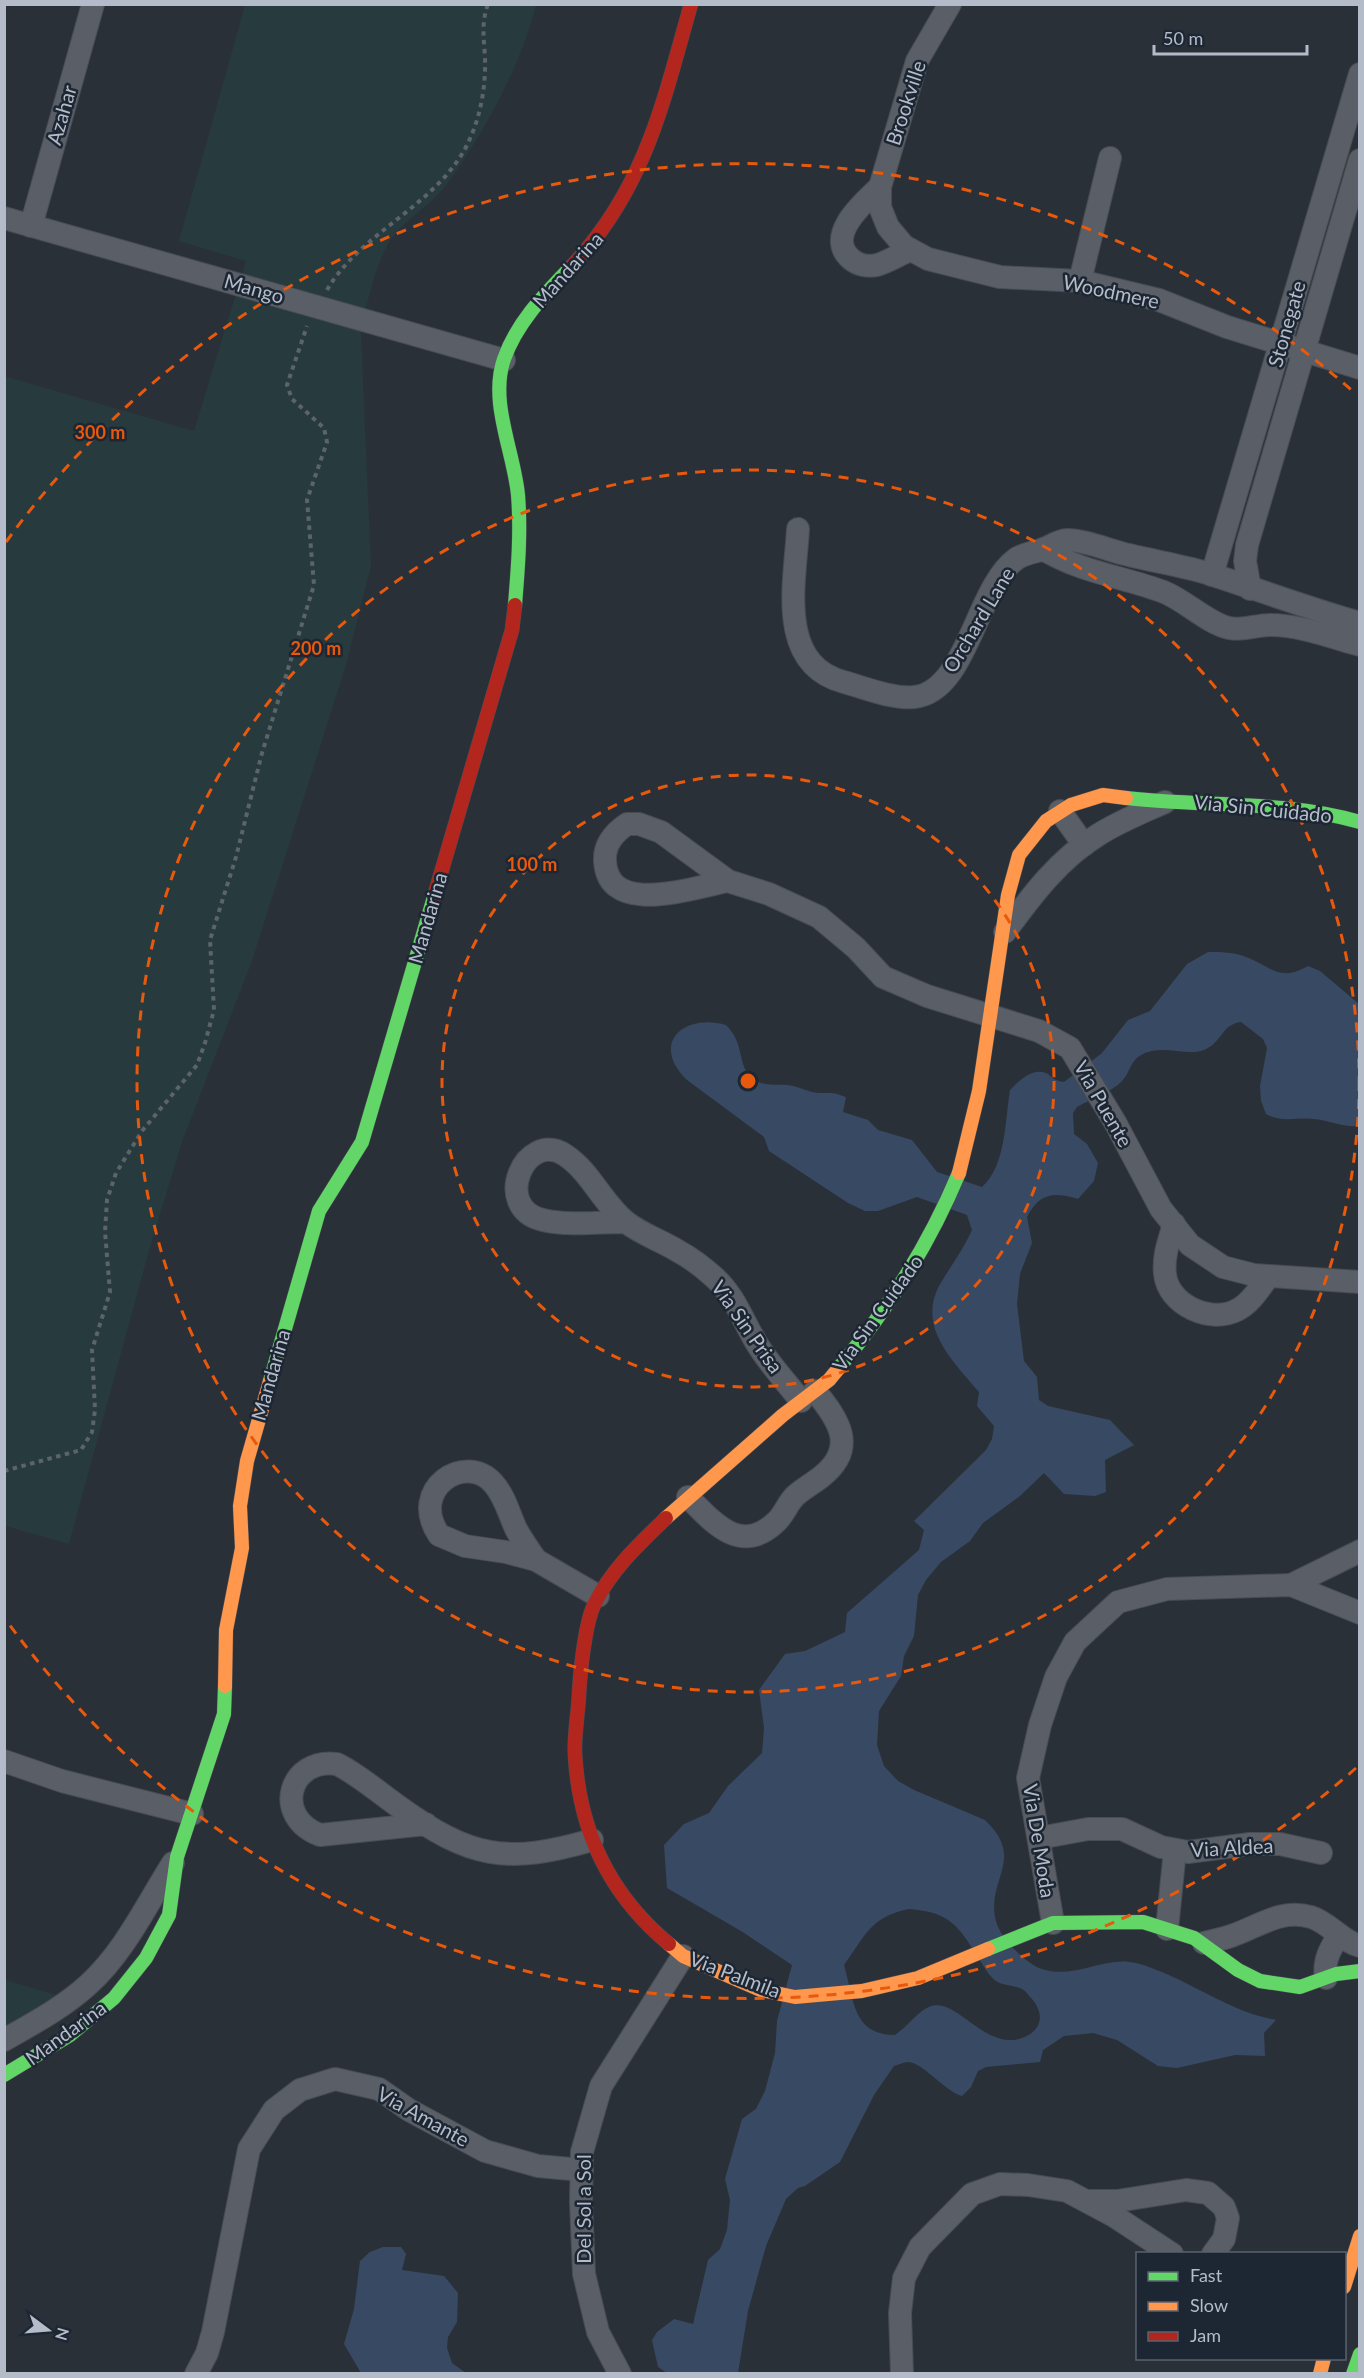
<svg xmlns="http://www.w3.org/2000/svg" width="1364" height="2378" font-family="Lato,sans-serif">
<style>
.green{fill:#273a3e}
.water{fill:#384963;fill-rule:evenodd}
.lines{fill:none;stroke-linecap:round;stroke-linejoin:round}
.street-casing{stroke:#484c53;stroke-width:24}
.fast-casing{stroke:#484c53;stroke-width:15}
.slow-casing{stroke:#484c53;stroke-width:15}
.jam-casing{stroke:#484c53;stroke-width:15}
.path{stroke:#5d636a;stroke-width:4;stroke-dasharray:4.5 4.5;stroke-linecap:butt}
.street{stroke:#5a5e66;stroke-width:22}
.fast{stroke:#63d668;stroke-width:14}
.slow{stroke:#ff974d;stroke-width:14}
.jam{stroke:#b3261e;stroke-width:14}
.ring{fill:none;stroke:#e8590c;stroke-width:3;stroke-dasharray:10 8}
.labels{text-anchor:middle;stroke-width:5;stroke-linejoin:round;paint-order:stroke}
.street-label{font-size:20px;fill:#b4bcc9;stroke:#1d2633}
.centre{fill:#e8590c;stroke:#1d2633;stroke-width:3}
.ring-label{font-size:18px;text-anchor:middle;font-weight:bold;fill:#e8590c;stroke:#1d2633;stroke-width:5;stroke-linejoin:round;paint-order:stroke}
</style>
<rect width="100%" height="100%" fill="#2a3038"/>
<g class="green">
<path d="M245,5H536C520,68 485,131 447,184C432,205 406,218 391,239C377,259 365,309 361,334L371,566L346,665L252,961L182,1142L150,1247L69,1544L5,1526L4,376L194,431L246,261L179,241Z"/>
<polygon points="5,1980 59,1996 5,2026"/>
</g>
<g class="water">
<path d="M1208,952C1221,952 1233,952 1246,957C1271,966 1279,983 1308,966L1320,971L1359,1004V1126C1344,1128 1329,1120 1313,1119C1296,1117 1282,1123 1266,1114L1261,1101L1260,1086L1267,1048L1263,1039L1241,1022C1222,1024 1222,1042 1206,1049C1188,1058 1163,1043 1141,1055C1130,1061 1130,1073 1122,1081C1112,1092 1091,1099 1077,1107L1073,1113L1074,1134L1087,1144L1098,1163L1094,1181L1078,1199C1054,1192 1040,1192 1027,1217L1032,1243L1020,1274L1017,1304L1024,1361L1037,1377L1039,1400L1048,1406L1110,1420L1134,1445L1105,1460L1106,1492L1095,1496L1064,1494L1044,1473L1020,1496L983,1523L970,1541L941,1562L926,1580L918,1595L914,1636L904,1656L901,1676L879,1711L877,1745L884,1766L898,1781L914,1790L985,1820C1027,1860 985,1879 996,1921C1000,1938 1026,1964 1042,1969C1075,1980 1104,1955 1136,1963C1185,1976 1225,2011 1276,2020L1264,2033L1265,2056L1235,2055L1177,2068L1158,2066L1117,2040L1093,2033L1064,2036L1043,2050L1040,2062L986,2067L978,2071L971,2087L962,2096C944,2091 924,2063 908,2062C904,2062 898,2065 894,2066L874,2095L840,2162L805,2186L798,2188L786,2199L766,2246L748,2311L738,2373H667L658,2367L652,2340L657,2332L674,2319L693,2324L708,2260L720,2249L727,2230L730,2200L725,2179L742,2119L756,2109L765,2091L775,2053L777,2021L792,1965L741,1931L667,1888L664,1845L684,1824L709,1813L728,1786L762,1753L764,1728L759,1690L785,1654L805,1651L845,1632L847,1613L919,1550L924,1530L914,1521L986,1450L992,1439L994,1426L977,1406L979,1392C954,1362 917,1328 939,1286C950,1267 963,1250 972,1230L967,1215L917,1197L878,1211H865L848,1203L769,1151L764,1137L687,1080C650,1044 683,1013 726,1025C745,1043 737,1066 752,1078C763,1087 775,1084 788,1085C798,1086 810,1093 820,1093C833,1093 833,1092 846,1097L843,1112L868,1120L878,1130L912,1140L937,1172L982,1187C1006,1166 1005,1120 1010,1090C1019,1081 1033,1066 1048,1074C1054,1079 1056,1081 1064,1082L1102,1053L1128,1020L1150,1011L1187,964ZM909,1909C951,1912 959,1927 979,1959C984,1967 989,1976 996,1981C1004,1986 1014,1985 1022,1989C1026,1991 1029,1996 1032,1999C1045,2014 1042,2031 1022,2038C985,2051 958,1998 931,2006C919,2010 907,2027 895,2035C852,2035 854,1999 844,1965C866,1935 870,1917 909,1909Z"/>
<polygon points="383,2247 401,2247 406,2254 402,2270 444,2276 458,2293 457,2322 448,2337 447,2348 452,2363 466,2373 361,2373 344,2344 354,2309 360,2261 370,2252"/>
</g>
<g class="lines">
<defs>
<g id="street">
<polyline points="950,4 917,61 880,187 880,207 888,227 904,246 928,259 1000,277 1080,281 1159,300 1227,327 1360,368"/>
<path d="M880,187C864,202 824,236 851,259C858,265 868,267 877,265C888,262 900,254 911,250"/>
<polyline points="4,218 504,360"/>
<polyline points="31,226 93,4"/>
<polyline points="1080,281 1110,158"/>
<path d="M798,529C795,582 776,664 844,682C865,688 892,699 914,697C967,692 976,588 1016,559C1023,554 1034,552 1042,550C1049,547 1059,540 1067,540C1086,540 1110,551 1129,555C1157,562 1186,566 1213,575C1262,591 1310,609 1360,623"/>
<path d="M1043,549C1080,572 1124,577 1164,592C1186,601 1209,624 1229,628C1243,631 1256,625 1270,625C1300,625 1331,637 1360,645"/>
<polyline points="1212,575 1360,74"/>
<polyline points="1250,589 1245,561 1247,545 1360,160"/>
<polyline points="1060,811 1084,845"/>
<path d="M728,881C694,887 608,918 605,861C604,844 614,833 627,824H639L661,832L728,881L769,894L819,917L856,948L883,977L927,996L1039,1031L1070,1048L1116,1124L1161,1209L1190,1245L1223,1267L1254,1275L1360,1282"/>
<path d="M1005,932C1032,895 1059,859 1098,835C1118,822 1143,812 1165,802"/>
<path d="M626,1222C600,1222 569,1226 543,1220C491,1208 525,1129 565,1155C591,1172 602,1203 626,1222C641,1234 662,1241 678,1251C691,1258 704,1268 715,1278C736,1297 744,1324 759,1347C771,1366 787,1383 801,1401"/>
<path d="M1174,1224C1169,1241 1163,1256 1165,1274C1168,1305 1211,1324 1237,1310C1250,1304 1260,1288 1268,1277"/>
<path d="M688,1497C713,1522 740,1556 776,1522C784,1515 787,1504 795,1496C803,1489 812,1484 821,1477C858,1448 839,1420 815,1391"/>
<path d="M536,1560C529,1550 522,1540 516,1529C509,1514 505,1496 493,1483C465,1452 408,1489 439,1535L465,1546L506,1552L536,1560L598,1596"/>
<polyline points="1291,1585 1360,1551"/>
<polyline points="4,1761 62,1781 192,1814"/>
<path d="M426,1824L320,1835C272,1817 289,1757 337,1764C359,1775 378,1792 398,1806C470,1858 506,1865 592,1840"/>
<polyline points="1039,1838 1088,1829 1122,1829 1161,1847 1188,1852 1250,1844 1280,1844 1321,1853"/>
<polyline points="1053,1923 1028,1778 1040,1725 1056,1677 1075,1642 1118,1602 1167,1589 1291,1585 1360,1613"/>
<polyline points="1167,1929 1175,1850"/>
<path d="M1204,1943C1213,1941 1222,1939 1231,1936C1258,1927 1281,1908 1311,1917C1330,1923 1341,1941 1360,1946"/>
<path d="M1326,1978C1323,1961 1330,1949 1339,1935"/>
<path d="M4,2040C34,2023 64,2007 89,1984C125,1951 147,1904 173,1863"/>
<polyline points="1090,2201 1117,2201 1186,2190 1208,2193 1224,2207 1228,2218 1224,2239 1213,2254"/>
<polyline points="196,2374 207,2353 213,2332 249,2149 274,2110 300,2090 335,2079 379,2089 409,2110 485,2151 538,2166 582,2170"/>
<polyline points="620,2374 598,2332 584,2274 581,2202 582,2152 601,2086 683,1956"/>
<polyline points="902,2374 900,2313 904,2278 920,2247 972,2194 1000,2184 1028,2185 1067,2191 1114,2216 1172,2254"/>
</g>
<g id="fast">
<path d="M515,605C518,568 521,532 518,495C514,452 489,402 504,359C517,322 545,294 571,267"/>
<path d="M1126,798C1204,807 1283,800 1360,822"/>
<path d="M838,1369C889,1307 928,1247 959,1173"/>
<polyline points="270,1381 319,1211 362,1142 434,897"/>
<polyline points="988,1949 1053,1923 1143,1922 1194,1938 1238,1970 1260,1981 1300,1987 1336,1974 1360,1971"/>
<polyline points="4,2075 70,2035 114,1998 146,1958 169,1915 177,1857 224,1714 225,1686"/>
<polyline points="1353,2374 1360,2354"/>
</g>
<g id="slow">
<polyline points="959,1173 979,1091 1008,895 1019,855 1046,821 1071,805 1103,795 1126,798"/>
<polyline points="666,1518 783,1415 829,1380 838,1369"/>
<polyline points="225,1686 226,1630 242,1548 240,1506 247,1461 270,1381"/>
<polyline points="669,1944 683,1956 761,1990 795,1997 862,1991 918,1978 988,1949"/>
<polyline points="1344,2287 1360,2236"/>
<polyline points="1320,2374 1324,2358"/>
</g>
<g id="jam">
<path d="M571,267C645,189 663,103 691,4"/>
<polyline points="434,897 512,630 515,605"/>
<path d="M666,1518C638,1545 611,1570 594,1605C585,1624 580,1673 579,1695C578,1714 574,1735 575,1754C579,1831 610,1895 669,1944"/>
</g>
</defs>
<use href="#street" class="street-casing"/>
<use href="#fast" class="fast-casing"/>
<use href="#slow" class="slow-casing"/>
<use href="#jam" class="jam-casing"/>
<g class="path">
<path d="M327,290C361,232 434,207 466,147C480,120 486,88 485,58C484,39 481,23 488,4"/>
<polyline points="4,1471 81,1450 92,1432 95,1410 92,1350 110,1292 105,1232 107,1200 116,1173 142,1131 197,1065 205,1043 214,1010 210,940 236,857 262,753 314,585 307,500 327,442 324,428 292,399 287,385 307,326"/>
</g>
<use href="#street" class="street"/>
<use href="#fast" class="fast"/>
<use href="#slow" class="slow"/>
<use href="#jam" class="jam"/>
</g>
<g class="ring">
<circle cx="748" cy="1081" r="306"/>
<circle cx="748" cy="1081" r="611"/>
<path d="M1356 1768A917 917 0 0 1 6 1620M6 542A917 917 0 0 1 1356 394"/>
</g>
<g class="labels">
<g class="street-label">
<text transform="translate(906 103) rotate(-72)" y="7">Brookville</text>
<text transform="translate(62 115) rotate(-74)" y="7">Azahar</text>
<text transform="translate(568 270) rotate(-48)" y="7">Mandarina</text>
<text transform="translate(254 289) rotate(16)" y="7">Mango</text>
<text transform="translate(1111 292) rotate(12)" y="7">Woodmere</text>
<text transform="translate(1287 324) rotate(-74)" y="7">Stonegate</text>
<text transform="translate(979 620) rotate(-59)" y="7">Orchard Lane</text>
<text transform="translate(1263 809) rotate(6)" y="7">Via Sin Cuidado</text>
<text transform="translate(428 918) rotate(-74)" y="7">Mandarina</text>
<text transform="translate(1103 1104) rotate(60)" y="7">Via Puente</text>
<text transform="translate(878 1313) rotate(-54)" y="7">Via Sin Cuidado</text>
<text transform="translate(747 1327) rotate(55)" y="7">Via Sin Prisa</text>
<text transform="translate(271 1375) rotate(-74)" y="7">Mandarina</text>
<text transform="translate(1039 1841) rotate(81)" y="7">Via De Moda</text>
<text transform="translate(1232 1848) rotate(-3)" y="7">Via Aldea</text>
<text transform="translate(735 1975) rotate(21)" y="7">Via Palmila</text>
<text transform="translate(66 2033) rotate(-36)" y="7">Mandarina</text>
<text transform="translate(423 2117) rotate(29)" y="7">Via Amante</text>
<text transform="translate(584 2209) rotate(-90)" y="7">Del Sol a Sol</text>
</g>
</g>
<circle cx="748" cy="1081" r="9" class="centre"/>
<g class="ring-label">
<text x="100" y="439">300 m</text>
<text x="316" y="655">200 m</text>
<text x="532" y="871">100 m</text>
</g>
<rect width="1364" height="2378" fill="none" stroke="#b4bcc9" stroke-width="12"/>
<rect x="1136" y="2252" width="210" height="108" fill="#1d2633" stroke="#59626f" stroke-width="1.5"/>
<rect x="1148" y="2272" width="30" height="9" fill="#63d668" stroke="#59626f" stroke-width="1.5"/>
<text x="1190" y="2282" font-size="18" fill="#b4bcc9">Fast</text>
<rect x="1148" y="2302" width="30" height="9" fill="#ff974d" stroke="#59626f" stroke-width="1.5"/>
<text x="1190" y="2312" font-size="18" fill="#b4bcc9">Slow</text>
<rect x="1148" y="2332" width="30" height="9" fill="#b3261e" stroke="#59626f" stroke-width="1.5"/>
<text x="1190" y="2342" font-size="18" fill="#b4bcc9">Jam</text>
<g transform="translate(48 2330) rotate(106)" stroke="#1d2633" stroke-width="4.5" paint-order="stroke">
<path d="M0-4.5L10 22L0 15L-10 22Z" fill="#b4bcc9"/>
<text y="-9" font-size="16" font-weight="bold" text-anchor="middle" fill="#b4bcc9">N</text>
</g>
<path d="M1154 45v9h153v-9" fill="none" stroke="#b4bcc9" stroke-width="3"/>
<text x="1163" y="45" font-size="18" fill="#b4bcc9" stroke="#1d2633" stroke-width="4.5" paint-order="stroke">50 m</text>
</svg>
